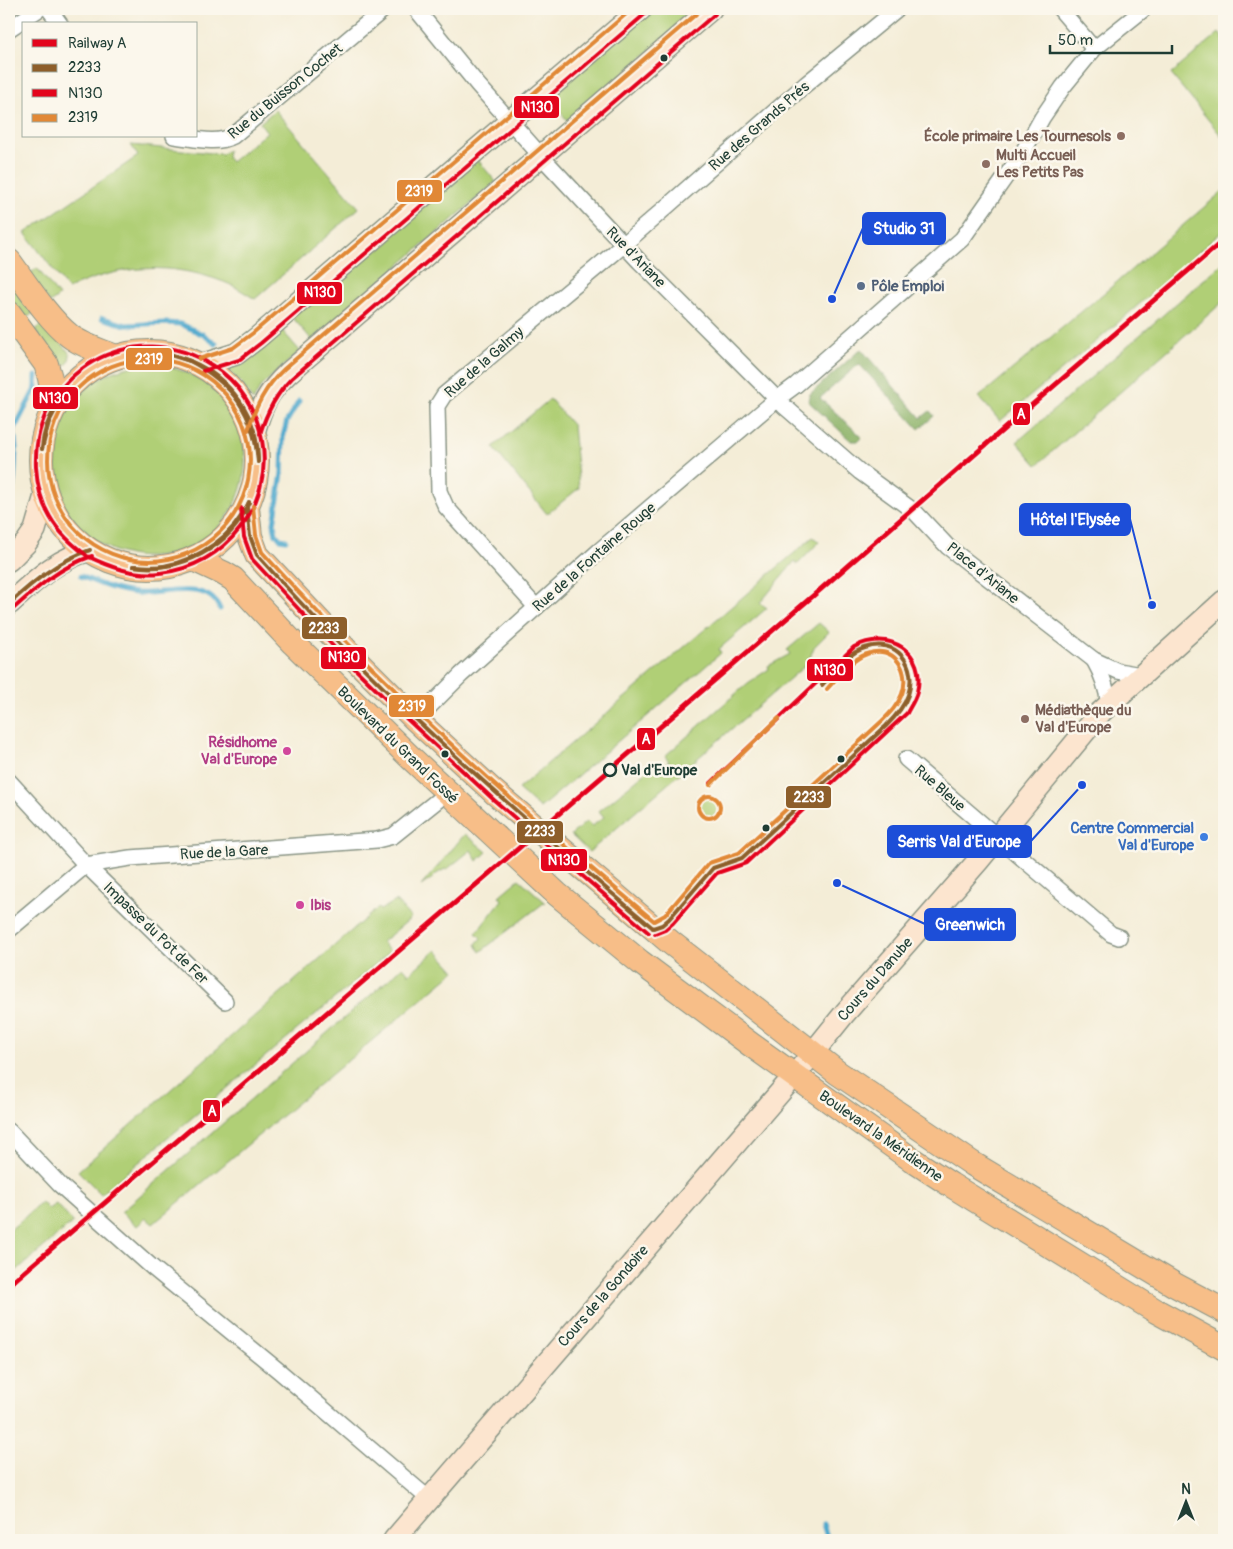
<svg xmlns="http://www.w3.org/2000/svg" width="1233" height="1549" font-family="Pangolin,sans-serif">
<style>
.green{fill:#b0cf76;stroke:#688655}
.forest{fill:#8cb267;stroke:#56784e}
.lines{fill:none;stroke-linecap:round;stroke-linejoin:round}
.stream{stroke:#4fa9cd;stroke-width:5}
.street-casing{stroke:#8a9586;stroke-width:18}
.secondary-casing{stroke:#8a9586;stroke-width:24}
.primary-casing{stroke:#8a9586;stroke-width:26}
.street{stroke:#fff;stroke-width:15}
.secondary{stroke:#fce5cf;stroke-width:21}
.primary{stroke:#f7be88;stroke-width:24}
.bus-1-casing{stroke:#fbf7ec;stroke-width:8}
.bus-2-casing{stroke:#fbf7ec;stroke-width:8}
.bus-3-casing{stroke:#fbf7ec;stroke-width:8}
.bus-1{stroke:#8d5e2a;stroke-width:4}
.bus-2{stroke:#e3051c;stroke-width:4}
.bus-3{stroke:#e18836;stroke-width:4}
.rail-1-casing{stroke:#fbf7ec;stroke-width:9}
.rail-1{stroke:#e3051c;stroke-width:5}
.bus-dot{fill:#1f3d34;stroke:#fbf7ec;stroke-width:2}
.education-dot{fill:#8d6e63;stroke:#fbf7ec;stroke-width:2}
.service-dot{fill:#5c6f8a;stroke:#fbf7ec;stroke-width:2}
.hotel-dot{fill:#d1479c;stroke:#fbf7ec;stroke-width:2}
.stop-dot{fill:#fbf7ec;stroke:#1f3d34;stroke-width:2.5}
.shop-dot{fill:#3f7fe0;stroke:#fbf7ec;stroke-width:2}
.labels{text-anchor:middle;stroke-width:5;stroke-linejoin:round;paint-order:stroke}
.street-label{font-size:15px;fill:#1f3d34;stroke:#fbf7ec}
.education-label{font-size:15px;font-weight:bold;fill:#785e54;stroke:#fbf7ec;text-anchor:start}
.service-label{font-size:15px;font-weight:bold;fill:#4e5e75;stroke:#fbf7ec;text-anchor:start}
.hotel-label{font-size:15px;font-weight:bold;fill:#b23c85;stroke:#fbf7ec;text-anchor:end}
.stop-label{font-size:15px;font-weight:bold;fill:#1f3d34;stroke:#fbf7ec;text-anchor:start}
.shop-label{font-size:15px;font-weight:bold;fill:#366cbe;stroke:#fbf7ec;text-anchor:end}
.leader{fill:none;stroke:#1d4ed8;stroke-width:2}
.callout-dot{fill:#1d4ed8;stroke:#fbf7ec;stroke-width:2}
.callout{fill:#1d4ed8;stroke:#1d4ed8;stroke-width:2}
.callout-label{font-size:16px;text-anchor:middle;font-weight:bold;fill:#fff}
.line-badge{stroke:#fbf7ec;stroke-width:2}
.badge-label{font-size:14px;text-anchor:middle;font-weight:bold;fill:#fff}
</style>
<rect width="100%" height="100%" fill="#fbf7ec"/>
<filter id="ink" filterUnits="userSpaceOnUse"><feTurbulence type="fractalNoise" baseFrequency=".02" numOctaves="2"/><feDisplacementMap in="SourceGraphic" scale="10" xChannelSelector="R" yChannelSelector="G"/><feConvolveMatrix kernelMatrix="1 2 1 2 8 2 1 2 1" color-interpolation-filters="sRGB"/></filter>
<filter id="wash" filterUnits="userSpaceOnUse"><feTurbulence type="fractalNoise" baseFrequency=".0096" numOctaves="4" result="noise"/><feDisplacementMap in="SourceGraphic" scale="20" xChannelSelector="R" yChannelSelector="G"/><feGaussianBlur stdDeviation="1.12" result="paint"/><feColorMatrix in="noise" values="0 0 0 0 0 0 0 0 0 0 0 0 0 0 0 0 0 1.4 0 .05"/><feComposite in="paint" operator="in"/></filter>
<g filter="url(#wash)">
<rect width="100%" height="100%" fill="#f4edd7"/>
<g class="green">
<polygon points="650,9 699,9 568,121 547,97"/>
<polygon points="1219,33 1224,39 1224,139 1171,74"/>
<path d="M275,110L359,208L255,299C245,293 235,286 224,282C171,262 119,264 68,289L25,233L138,156L131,145L222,154L228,150L227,157L231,162L267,132L260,123Z"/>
<polygon points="477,159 496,182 312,340 292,317"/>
<polygon points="1224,190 1224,230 1105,334 1000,421 979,397 1110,288"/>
<polygon points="1224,262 1224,301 1037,465 1017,442"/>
<polygon points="37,268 59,296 50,303 29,274"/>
<polygon points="9,272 33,313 28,317 20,316 9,300"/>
<path d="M44,323L47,324L70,354L69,362C66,366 62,366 58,363L35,330Z"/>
<polygon points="280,328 300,351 261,386 253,401 242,384 227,369 234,365"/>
<circle cx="149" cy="461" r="96"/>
<polygon points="550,399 573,426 579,488 547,514 493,447"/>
<polygon points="813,537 819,542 798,564 794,562 760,603 767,608 719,649 721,653 540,808 518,789"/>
<polygon points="819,623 829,632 814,647 808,663 589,852 571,835 587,821 592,826 604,817 599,811 653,766 657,770 669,761 665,756 748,683 769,669 768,666 790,654 787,650"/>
<circle cx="709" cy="807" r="10"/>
<polygon points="465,834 487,852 477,861 471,850 446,870 445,869 433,876 434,877 421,886"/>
<polygon points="519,879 545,902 480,952 476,944 481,938 476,933 502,900 499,896"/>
<polygon points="396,901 411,918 382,942 390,952 101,1194 78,1171 358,925 378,908 380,910"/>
<polygon points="436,950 455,971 153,1224 146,1218 137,1226 121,1212 403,967 409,974"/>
<polygon points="42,1202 48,1209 56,1204 73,1222 9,1277 9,1231"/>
</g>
<polygon class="forest" points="861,349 921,418 930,411 934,416 919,429 859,364 820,398 862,437 858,441 851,441 808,401 810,394"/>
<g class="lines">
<g class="stream">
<polyline points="102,318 126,325 166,323 181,324 204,335 216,344"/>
<polyline points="9,499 14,484 16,449 14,430 36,387 36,376"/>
<polyline points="286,540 280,539 276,534 274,524 282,473 283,436 287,421 299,401"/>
<path d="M81,576C99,584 116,591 136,593C161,596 208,578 220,609"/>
<polyline points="823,1524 828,1540"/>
</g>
</g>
</g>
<g filter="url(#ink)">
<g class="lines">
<defs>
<g id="street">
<polyline points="49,9 60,24"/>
<polyline points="416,9 478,85 541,156 640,262 784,406 860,472 915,512 948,547 1094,660 1118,671 1141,675"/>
<polyline points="1060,9 1094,49"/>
<polyline points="9,29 39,9"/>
<path d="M174,136C193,138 216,145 233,136L384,9"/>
<polyline points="536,607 446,507 439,491 437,406 444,395 614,253 806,84 897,9"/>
<path d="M1094,660C1102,674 1107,689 1109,705"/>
<polyline points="416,720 461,675 599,551 777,399 796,385 962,239 1023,152 1042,118 1063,87 1094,49 1144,9"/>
<polyline points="906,759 1111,934 1119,937"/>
<polyline points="9,781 86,865 225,1001"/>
<polyline points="9,930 86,865 130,858 377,840 393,836 448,792"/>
<polyline points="9,1131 60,1185 153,1268 279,1371 429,1499"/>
</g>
<g id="secondary">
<polyline points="201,365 236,354 257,338 641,9"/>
<path d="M254,432C262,405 267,393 288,373L497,194L711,9"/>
<polyline points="9,560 26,543 35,530 46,492"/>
<path d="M9,604C36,580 55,560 90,550"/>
<polyline points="394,1540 795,1075 845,1013 978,861 1101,712 1224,601"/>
</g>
<g id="primary">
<path d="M9,261C26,284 48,319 70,336C83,346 101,351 116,357"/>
<polyline points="9,313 46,364 50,378 55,407"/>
<circle cx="149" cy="460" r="108"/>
<polyline points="247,507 250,536 257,555 347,651 416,720 494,792 670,942 838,1073 973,1164 1175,1285 1224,1311"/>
<polyline points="193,559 223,573 233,579 293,643 411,758 557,894 640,962 750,1044 911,1159 951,1185 1156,1311 1224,1348"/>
</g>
</defs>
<use href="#street" class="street-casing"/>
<use href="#secondary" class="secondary-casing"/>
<use href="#primary" class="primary-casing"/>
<use href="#street" class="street"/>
<use href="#secondary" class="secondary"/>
<use href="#primary" class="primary"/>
<defs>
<g id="bus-1">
<polyline points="141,353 167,354 190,361"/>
<polyline points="141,353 170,354 190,361"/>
<path d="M190,361C231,378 259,417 258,462"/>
<path d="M190,361C233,384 254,413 258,462"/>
<path d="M42,449C43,430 51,413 62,397"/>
<polyline points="42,449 49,422 62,397"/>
<path d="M247,507L250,536L257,555C303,606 349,655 398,702C480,781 566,855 653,928"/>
<path d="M133,566C143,566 154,568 164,566C200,559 234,536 249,502"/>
<path d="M133,566C178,574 232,547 249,502"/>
<path d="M9,604C34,581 58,561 90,550"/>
<path d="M653,928L662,925L669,919L713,868L742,858L886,726C895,717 904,707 908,695C918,665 897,637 865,648C847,653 835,672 822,685"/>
</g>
<g id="bus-2">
<polyline points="203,371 239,360 261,343 645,14"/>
<path d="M260,434C267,411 276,394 292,378L715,14"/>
<polyline points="241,508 244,537 252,559 345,659 394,707 494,800 649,933"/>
<path d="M86,555C72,544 59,533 50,517C41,502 37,484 36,467C32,372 134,314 213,366C239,382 257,410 262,440C274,505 225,567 160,573C134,576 110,567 87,556"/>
<path d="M13,609C38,587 60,567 92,556"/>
<path d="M655,934L665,930L673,923L717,873L746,863L907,713C910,707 915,700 917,692C927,652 889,628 854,647L710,784"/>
</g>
<g id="bus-3">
<polyline points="199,359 233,348 253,333 632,9"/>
<circle cx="149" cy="460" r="101"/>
<path d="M248,430C256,406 265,387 284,369L702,9"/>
<path d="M253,506L256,535L262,552C307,602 353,650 402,697C482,776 568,849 654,921L665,915L709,863L739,853L882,721C890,713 898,705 902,694C911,669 893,644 867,654C850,660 838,677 827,689"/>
<polyline points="710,785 779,718"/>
<circle cx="709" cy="807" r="11"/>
</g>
</defs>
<use href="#bus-1" class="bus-1-casing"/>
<use href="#bus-2" class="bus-2-casing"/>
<use href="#bus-3" class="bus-3-casing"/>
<use href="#bus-1" class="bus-1"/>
<use href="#bus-2" class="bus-2"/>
<use href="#bus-3" class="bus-3"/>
<defs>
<polyline id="rail-1" points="9,1285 821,589 1005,428 1224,240"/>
</defs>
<use href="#rail-1" class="rail-1-casing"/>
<use href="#rail-1" class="rail-1"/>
</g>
</g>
<g class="bus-dot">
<circle cx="664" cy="58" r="4.5"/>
<circle cx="445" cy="754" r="4.5"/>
<circle cx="841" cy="759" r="4.5"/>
<circle cx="766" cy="828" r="4.5"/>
</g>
<g class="education-dot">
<circle cx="1121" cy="136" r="5"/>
<circle cx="986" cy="164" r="5"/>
<circle cx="1025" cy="719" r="5"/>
</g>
<circle class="service-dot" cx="861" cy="286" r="5"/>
<g class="hotel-dot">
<circle cx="287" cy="751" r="5"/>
<circle cx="300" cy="905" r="5"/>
</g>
<circle class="stop-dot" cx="610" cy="770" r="6"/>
<circle class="shop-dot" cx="1204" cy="837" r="5"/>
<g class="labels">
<g class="street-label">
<text transform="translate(285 91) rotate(-39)" y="5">Rue du Buisson Cochet</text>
<text transform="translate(759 126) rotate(-41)" y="5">Rue des Grands Prés</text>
<text transform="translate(636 257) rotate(46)" y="5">Rue d'Ariane</text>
<text transform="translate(484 362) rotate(-41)" y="5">Rue de la Galmy</text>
<text transform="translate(594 557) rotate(-41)" y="5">Rue de la Fontaine Rouge</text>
<text transform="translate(983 573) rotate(39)" y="5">Place d'Ariane</text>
<text transform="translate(398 745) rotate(44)" y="5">Boulevard du Grand Fossé</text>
<text transform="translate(940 788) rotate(41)" y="5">Rue Bleue</text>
<text transform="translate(224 852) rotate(-3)" y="5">Rue de la Gare</text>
<text transform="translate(156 933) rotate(44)" y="5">Impasse du Pot de Fer</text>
<text transform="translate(875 979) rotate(-49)" y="5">Cours du Danube</text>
<text transform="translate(881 1136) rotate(35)" y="5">Boulevard la Méridienne</text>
<text transform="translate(603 1296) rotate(-49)" y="5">Cours de la Gondoire</text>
</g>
<g class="education-label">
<text x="1111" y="141" text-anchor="end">École primaire Les Tournesols</text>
<text x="996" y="160">Multi Accueil<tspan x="996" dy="17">Les Petits Pas</tspan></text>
<text x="1035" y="715">Médiathèque du<tspan x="1035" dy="17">Val d'Europe</tspan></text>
</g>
<g class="service-label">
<text x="871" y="291">Pôle Emploi</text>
</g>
<g class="hotel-label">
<text x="277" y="747">Résidhome<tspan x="277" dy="17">Val d'Europe</tspan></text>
<text x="310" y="910" text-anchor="start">Ibis</text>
</g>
<g class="stop-label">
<text x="621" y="775">Val d'Europe</text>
</g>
<g class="shop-label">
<text x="1194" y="833">Centre Commercial<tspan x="1194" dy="17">Val d'Europe</tspan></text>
</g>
</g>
<path class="leader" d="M832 299L863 228M1152 605L1130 519M1082 785L1031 841M837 883L925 924"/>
<g class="callout-dot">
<circle cx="832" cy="299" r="5"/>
<circle cx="1152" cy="605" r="5"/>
<circle cx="1082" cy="785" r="5"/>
<circle cx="837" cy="883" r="5"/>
</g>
<g class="callout">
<rect x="863" y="213" width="82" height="31" rx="5"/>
<rect x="1020" y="504" width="110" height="31" rx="5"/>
<rect x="888" y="826" width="143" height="31" rx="5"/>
<rect x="925" y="909" width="90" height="31" rx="5"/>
</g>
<g class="callout-label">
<text x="904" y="234">Studio 31</text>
<text x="1075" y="525">Hôtel l'Elysée</text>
<text x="959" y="847">Serris Val d'Europe</text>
<text x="970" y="930">Greenwich</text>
</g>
<g class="line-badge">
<rect x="513" y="95" width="47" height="24" rx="5" fill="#e3051c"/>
<rect x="396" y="179" width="47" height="24" rx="5" fill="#e18836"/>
<rect x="296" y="281" width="47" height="24" rx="5" fill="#e3051c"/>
<rect x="125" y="347" width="48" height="24" rx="5" fill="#e18836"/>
<rect x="32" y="386" width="47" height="24" rx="5" fill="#e3051c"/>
<rect x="1012" y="402" width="19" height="24" rx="5" fill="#e3051c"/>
<rect x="301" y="616" width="47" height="24" rx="5" fill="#8d5e2a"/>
<rect x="320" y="646" width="47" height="24" rx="5" fill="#e3051c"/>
<rect x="806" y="658" width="48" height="24" rx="5" fill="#e3051c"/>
<rect x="388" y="694" width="47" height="24" rx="5" fill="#e18836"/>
<rect x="636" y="727" width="20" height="24" rx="5" fill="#e3051c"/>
<rect x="785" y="785" width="47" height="24" rx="5" fill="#8d5e2a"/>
<rect x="516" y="820" width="48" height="24" rx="5" fill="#8d5e2a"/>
<rect x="540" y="848" width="48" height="24" rx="5" fill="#e3051c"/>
<rect x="202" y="1099" width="19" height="24" rx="5" fill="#e3051c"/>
</g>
<g class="badge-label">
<text x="537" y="112">N130</text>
<text x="419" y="196">2319</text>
<text x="320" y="297">N130</text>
<text x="149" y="364">2319</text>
<text x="55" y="403">N130</text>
<text x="1021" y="419">A</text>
<text x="324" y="633">2233</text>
<text x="344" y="662">N130</text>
<text x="830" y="675">N130</text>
<text x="412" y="711">2319</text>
<text x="646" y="744">A</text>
<text x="809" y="802">2233</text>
<text x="540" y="836">2233</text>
<text x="564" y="865">N130</text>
<text x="212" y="1116">A</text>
</g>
<rect width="1233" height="1549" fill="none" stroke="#fbf7ec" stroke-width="30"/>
<rect x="22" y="22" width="175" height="115" fill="#fbf7ec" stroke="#a3ada2"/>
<rect x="32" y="39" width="25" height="8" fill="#e3051c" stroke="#a3ada2"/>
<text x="68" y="48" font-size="15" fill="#1f3d34">Railway A</text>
<rect x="32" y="64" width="25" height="8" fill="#8d5e2a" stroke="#a3ada2"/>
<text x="68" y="72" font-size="15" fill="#1f3d34">2233</text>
<rect x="32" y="89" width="25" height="8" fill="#e3051c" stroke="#a3ada2"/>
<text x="68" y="98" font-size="15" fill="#1f3d34">N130</text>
<rect x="32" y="114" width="25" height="8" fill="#e18836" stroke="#a3ada2"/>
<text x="68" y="122" font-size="15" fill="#1f3d34">2319</text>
<g transform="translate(1186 1502)" stroke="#fbf7ec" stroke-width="4" paint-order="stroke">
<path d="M0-4L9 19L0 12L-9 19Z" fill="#1f3d34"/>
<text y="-8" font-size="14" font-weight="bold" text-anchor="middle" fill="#1f3d34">N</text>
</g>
<path d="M1050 45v8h122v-8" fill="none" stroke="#1f3d34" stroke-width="2.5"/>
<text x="1058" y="45" font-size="15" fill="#1f3d34" stroke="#fbf7ec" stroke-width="4" paint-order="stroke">50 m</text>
</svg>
